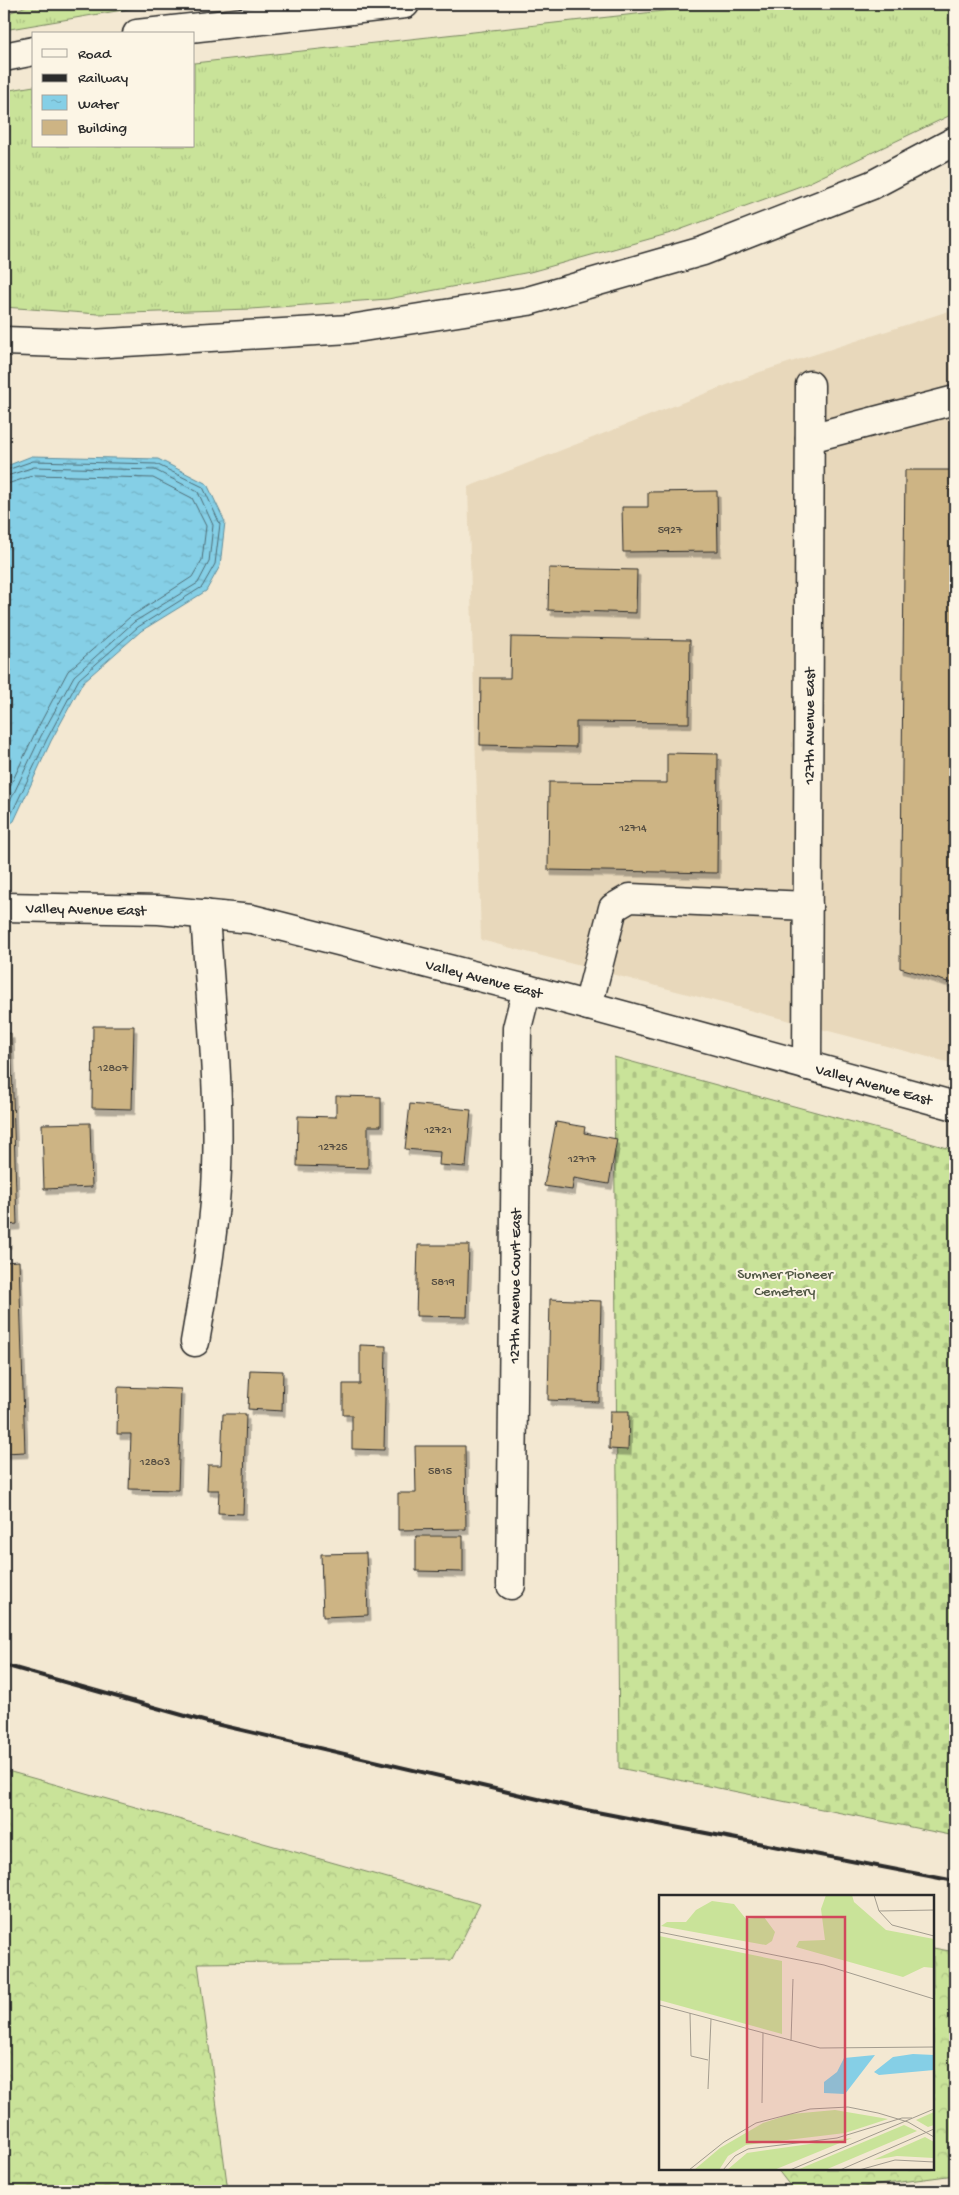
<svg xmlns="http://www.w3.org/2000/svg" width="959" height="2195" font-family="'Gochi Hand',sans-serif">
<style>
.built{fill:#e8d8bb}
.grass{fill:url(#grass-tufts);stroke:#7a8762}
.forest{fill:url(#forest-crowns);stroke:#7a8762}
.cemetery{fill:url(#cemetery-stones);stroke:#7a8762}
.water{fill:url(#water-ripples);stroke:#618d9b}
.lines{fill:none;stroke-linecap:round;stroke-linejoin:round}
.shore{stroke:#4f6d76;stroke-width:1}
.building{fill:#cdb484;stroke:#2b2b2b;filter:url(#shadow)}
.minor-casing{stroke:#2b2b2b;stroke-width:31}
.major-casing{stroke:#2b2b2b;stroke-width:31}
.highway-casing{stroke:#2b2b2b;stroke-width:31}
.minor{stroke:#fcf5e5;stroke-width:28}
.major{stroke:#fcf5e5;stroke-width:28}
.highway{stroke:#fcf5e5;stroke-width:28}
.rail{stroke:#2b2b2b;stroke-width:4}
.labels{text-anchor:middle;stroke-width:4;stroke-linejoin:round;paint-order:stroke}
.number-label{font-size:12px;fill:#544d41}
.street-label{font-size:15px;fill:#2b2b2b;stroke:#fcf5e5}
.park-label{font-size:15px;fill:#525946;stroke:#fcf5e5}
.inset-road{fill:none;stroke:#a39c8f;stroke-width:1}
.view{fill:#d1495b;fill-opacity:0.15;stroke:#d1495b;stroke-width:2.5}
.inset-edge{fill:none;stroke:#2b2b2b;stroke-width:2.5}
</style>
<defs>
<pattern id="grass-tufts" width="24" height="20" patternUnits="userSpaceOnUse" patternTransform="scale(1.25)"><rect width="24" height="20" fill="#c9e399"/><path d="M3 7l-1-3M5 7V3M7 7l1-3M15 17l-1-3M17 17v-4M19 17l1-3" fill="none" stroke="#adc384"/></pattern>
<pattern id="forest-crowns" width="20" height="18" patternUnits="userSpaceOnUse" patternTransform="scale(1.25)"><rect width="20" height="18" fill="#c9e399"/><path d="M2 6a3 3 0 1 1 6 0M12 15a3 3 0 1 1 6 0" fill="none" stroke="#adc384"/></pattern>
<pattern id="cemetery-stones" width="16" height="16" patternUnits="userSpaceOnUse" patternTransform="scale(1.25)"><rect width="16" height="16" fill="#c9e399"/><path d="M2 7V4a2 2 0 0 1 4 0v3zM10 15v-3a2 2 0 0 1 4 0v3z" fill="#adc384"/></pattern>
<pattern id="water-ripples" width="26" height="14" patternUnits="userSpaceOnUse" patternTransform="scale(1.25)"><rect width="26" height="14" fill="#85cfe6"/><path d="M2 4q2-2 4 0t4 0M15 11q2-2 4 0t4 0" fill="none" stroke="#73b2c5"/></pattern>
<filter id="shadow"><feDropShadow dx="3" dy="5.5" stdDeviation="0" flood-color="#0004"/></filter>
</defs>
<rect width="100%" height="100%" fill="#f3e8d2"/>
<filter id="ink" filterUnits="userSpaceOnUse"><feTurbulence type="fractalNoise" baseFrequency=".02" numOctaves="2"/><feDisplacementMap in="SourceGraphic" scale="10" xChannelSelector="R" yChannelSelector="G"/><feConvolveMatrix kernelMatrix="1 2 1 2 8 2 1 2 1" color-interpolation-filters="sRGB"/></filter>
<g filter="url(#ink)">
<polygon class="built" points="955,309 955,1064 481,940 468,487 760,372"/>
<g class="grass">
<polygon points="31,4 158,4 4,30 4,15"/>
<polygon points="726,4 955,4 955,113 806,184 671,233 530,272 388,299 251,309 98,314 4,307 4,91 34,86 34,146 194,146 194,63"/>
</g>
<g class="forest">
<polygon points="4,1770 480,1904 452,1960 198,1963 228,2191 4,2191"/>
<polygon points="933,1948 955,1952 955,2175 832,2191 794,2191 777,2169 933,2169"/>
</g>
<polygon class="cemetery" points="614,1057 955,1150 955,1836 619,1768"/>
<polygon class="water" points="32,456 158,459 207,484 225,522 220,566 206,591 141,631 83,682 51,741 14,821 4,828 4,467"/>
<g class="lines">
<g class="shore">
<polyline points="4,471 33,461 156,464 203,487 220,524 215,564 202,587 138,627 79,679 47,739 10,817 4,822"/>
<polyline points="4,477 34,467 155,470 198,492 213,525 209,562 198,583 134,622 74,676 41,736 4,814"/>
<polyline points="4,485 35,475 153,478 192,498 206,526 202,560 192,577 130,617 68,671 35,733 4,799"/>
</g>
</g>
<g class="building">
<polygon points="905,470 955,470 955,984 900,968"/>
<polygon points="717,491 718,551 623,552 622,507 648,507 648,492"/>
<polygon points="549,568 637,570 636,613 548,610"/>
<polygon points="511,637 690,640 689,723 576,722 576,747 480,745 481,678 510,678"/>
<polygon points="667,753 718,754 717,873 548,870 549,782 667,783"/>
<polygon points="93,1026 134,1026 132,1109 92,1108"/>
<polygon points="11,1033 17,1224 8,1225 8,1243 4,1244 4,1034"/>
<polygon points="336,1096 381,1097 381,1126 368,1126 368,1168 297,1166 298,1116 336,1117"/>
<polygon points="410,1104 471,1110 466,1167 439,1165 440,1152 405,1149"/>
<polygon points="556,1122 585,1127 584,1133 617,1139 609,1184 574,1178 572,1190 544,1186"/>
<polygon points="90,1123 92,1187 44,1189 42,1124"/>
<polygon points="418,1245 469,1245 467,1317 416,1316"/>
<polygon points="19,1261 25,1452 4,1453 4,1262"/>
<polygon points="550,1299 601,1301 599,1402 548,1400"/>
<polygon points="360,1345 386,1346 384,1450 352,1449 352,1415 343,1415 343,1384 360,1384"/>
<polygon points="250,1370 283,1371 282,1411 248,1409"/>
<polygon points="118,1387 181,1389 178,1490 129,1489 131,1434 117,1434"/>
<polygon points="610,1411 629,1411 628,1450 609,1449"/>
<polygon points="223,1414 246,1414 243,1514 218,1513 219,1490 207,1490 208,1465 221,1465"/>
<polygon points="415,1446 465,1446 466,1529 398,1530 398,1493 416,1493"/>
<polygon points="416,1536 463,1536 463,1572 416,1571"/>
<polygon points="366,1553 368,1615 323,1617 321,1554"/>
</g>
<g class="lines">
<defs>
<g id="minor">
<polyline points="810,438 955,400"/>
<polyline points="588,1006 613,908 630,898 808,906"/>
<path id="s1" d="M807,1066L810,385"/>
<path d="M195,1342C205,1284 215,1227 217,1169C220,1084 210,998 205,914"/>
<path id="s2" d="M511,1585L517,1028L527,989"/>
</g>
<g id="major">
<path id="s3" d="M4,907L159,910L252,919L527,989L955,1106"/>
</g>
<g id="highway">
<polyline points="137,34 405,4"/>
<polyline points="4,57 34,51"/>
<polyline points="4,341 91,344 350,329 528,301 703,251 872,185 955,141"/>
</g>
</defs>
<use href="#minor" class="minor-casing"/>
<use href="#major" class="major-casing"/>
<use href="#highway" class="highway-casing"/>
<use href="#minor" class="minor"/>
<use href="#major" class="major"/>
<use href="#highway" class="highway"/>
<polyline class="rail" points="4,1665 207,1722 581,1809 955,1881"/>
</g>
</g>
<g class="labels">
<g class="number-label">
<text x="670" y="533">5927</text>
<text x="633" y="831">12714</text>
<text x="113" y="1071">12807</text>
<text x="438" y="1133">12721</text>
<text x="333" y="1150">12725</text>
<text x="582" y="1162">12717</text>
<text x="443" y="1285">5819</text>
<text x="155" y="1465">12803</text>
<text x="440" y="1474">5815</text>
</g>
<g class="street-label">
<text dy="5" stroke="none"><textPath href="#s1" startOffset="340">127th Avenue East</textPath></text>
<text dy="5" stroke="none"><textPath href="#s3" startOffset="82">Valley Avenue East</textPath></text>
<text dy="5" stroke="none"><textPath href="#s3" startOffset="488">Valley Avenue East</textPath></text>
<text dy="5" stroke="none"><textPath href="#s3" startOffset="892">Valley Avenue East</textPath></text>
<text dy="5" stroke="none"><textPath href="#s2" startOffset="299">127th Avenue Court East</textPath></text>
</g>
<g class="park-label">
<text x="785" y="1278">Sumner Pioneer<tspan x="785" dy="17">Cemetery</tspan></text>
</g>
</g>
<g transform="translate(659 1895)">
<rect width="275" height="275" fill="#f3e8d2"/>
<path d="M176,215L229,224L186,238L87,250L69,261L60,275H35L61,253L104,228L132,219ZM275,217V230L269,232L257,225ZM245,230L258,236L166,275H138ZM266,242L275,247V263L238,261L214,265ZM193,243L115,275H68L88,258Z" fill="#c9e399"/>
<path d="M167,0H193L195,7L227,35L275,44V73L265,72L244,82L137,52L140,46L166,45L162,14ZM53,6L75,9L87,24L105,22L116,37L113,46L107,50L2,31L8,27H27L37,15Z" fill="#c9e399"/>
<path d="M0,41L123,66V139L0,105Z" fill="#c9e399"/>
<path d="M254,159L275,160V175L220,180L215,177L234,162ZM216,160L186,199L165,198V187L178,177L185,163Z" fill="#85cfe6"/>
<path class="inset-road" d="M215,0L220,16L233,30L275,41M220,16L275,15M0,37L165,70L275,104M0,110L161,153L275,152M31,118L32,161L49,165M132,146L134,84M49,194L52,124M103,208L104,138M30,275L65,247L97,228L151,214L189,212L219,218L249,227L275,242M64,275L76,261L89,254L178,243L243,223H253M131,275L275,214M181,275L275,234M200,275L236,265L275,267"/>
<path class="view" d="M88,22H186V247H88Z"/>
<rect width="275" height="275" class="inset-edge"/>
</g>
<rect width="959" height="2195" fill="none" stroke="#fcf5e5" stroke-width="20"/>
<rect x="10" y="10" width="939" height="2175" fill="none" stroke="#2b2b2b" stroke-width="2" filter="url(#ink)"/>
<rect x="32" y="32" width="162" height="115" fill="#fcf5e5" stroke="#a8a49b"/>
<rect x="42" y="49" width="25" height="8" fill="#fcf5e5" stroke="#a8a49b"/>
<text x="78" y="58" font-size="15" fill="#2b2b2b">Road</text>
<rect x="42" y="74" width="25" height="8" fill="#2b2b2b" stroke="#a8a49b"/>
<text x="78" y="82" font-size="15" fill="#2b2b2b">Railway</text>
<rect x="42" y="95" width="25" height="15" fill="url(#water-ripples)" stroke="#a8a49b"/>
<text x="78" y="108" font-size="15" fill="#2b2b2b">Water</text>
<rect x="42" y="120" width="25" height="15" fill="#cdb484" stroke="#a8a49b"/>
<text x="78" y="132" font-size="15" fill="#2b2b2b">Building</text>
</svg>
